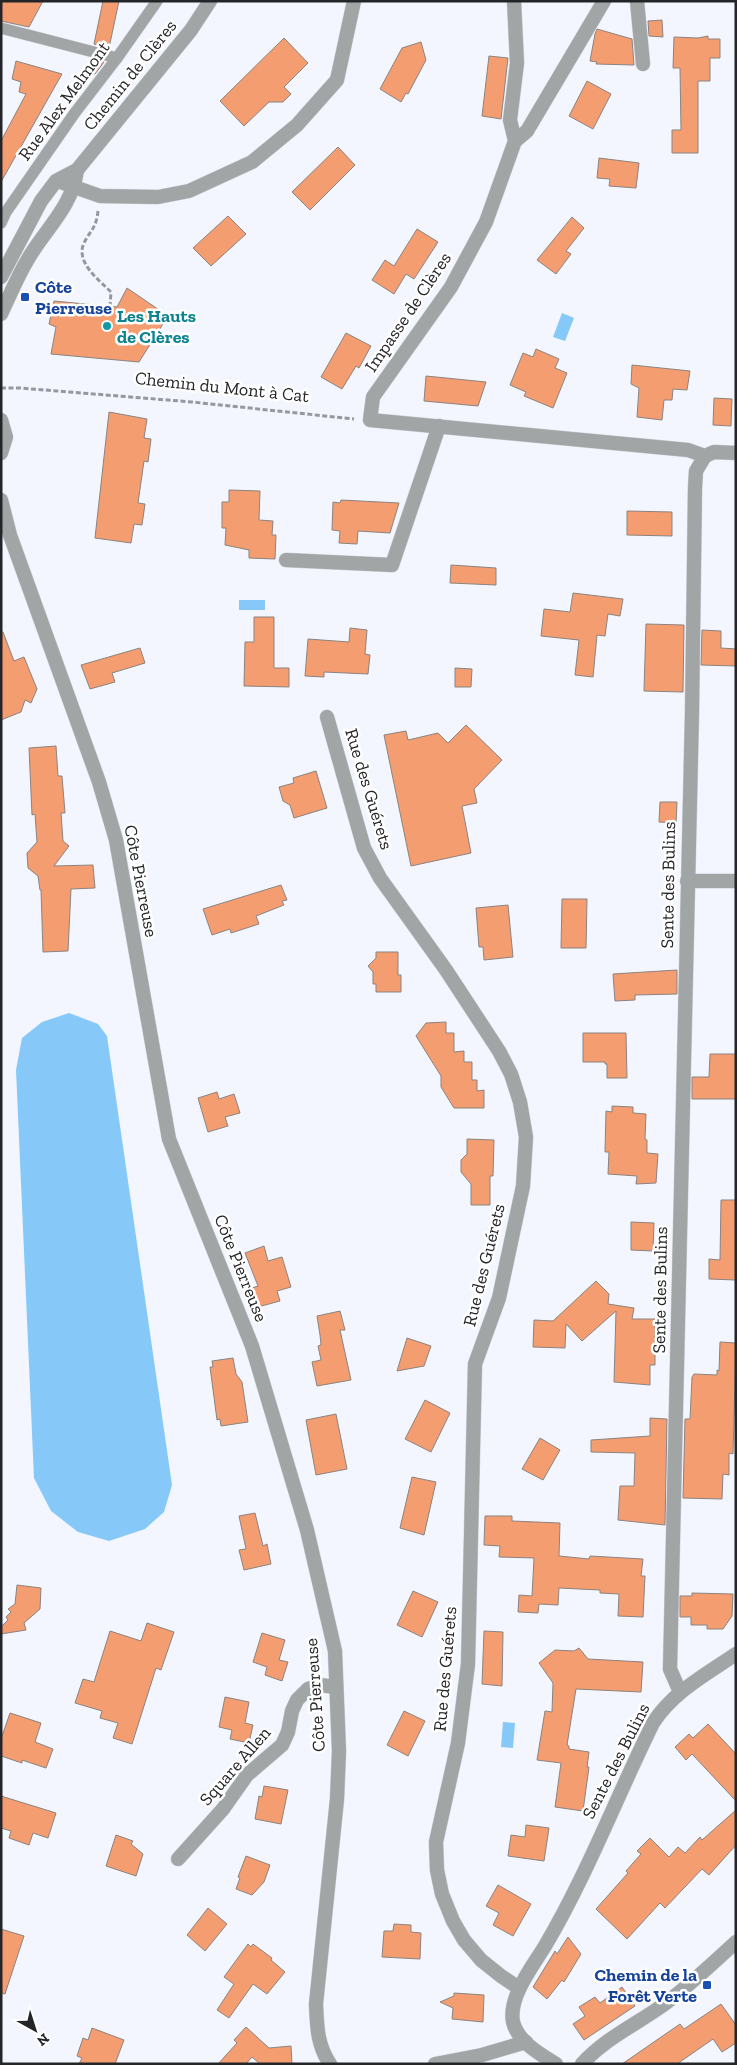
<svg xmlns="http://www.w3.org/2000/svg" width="737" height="2065" font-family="'Zilla Slab',serif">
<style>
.water{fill:#86c9f9}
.building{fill:#f49d70;stroke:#8b8380}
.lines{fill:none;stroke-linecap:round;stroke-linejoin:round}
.service-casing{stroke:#ced0d7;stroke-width:12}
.minor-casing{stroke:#ced0d7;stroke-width:15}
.tertiary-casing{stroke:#ced0d7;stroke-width:15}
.path{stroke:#96989e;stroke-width:3;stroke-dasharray:5 2.5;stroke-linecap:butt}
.service{stroke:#a1a5a6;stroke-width:11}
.minor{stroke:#a1a5a6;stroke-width:14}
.tertiary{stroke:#a1a5a6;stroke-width:14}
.transit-dot{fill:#1a4fb4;stroke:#fff;stroke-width:2}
.culture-dot{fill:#0f9aa8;stroke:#fff;stroke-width:2}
.labels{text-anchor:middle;stroke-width:5;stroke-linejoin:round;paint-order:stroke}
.street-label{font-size:18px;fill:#242528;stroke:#fff}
.transit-label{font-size:18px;font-weight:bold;fill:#164399;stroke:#fff;text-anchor:start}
.culture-label{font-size:18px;font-weight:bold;fill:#0d838f;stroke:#fff;text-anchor:start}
</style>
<rect width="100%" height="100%" fill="#f3f6fe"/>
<g class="water">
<polygon points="562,313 574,318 565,341 553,337"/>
<rect x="239" y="600" width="26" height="10"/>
<polygon points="69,1013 98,1024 107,1036 172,1485 164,1512 145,1529 109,1541 78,1532 51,1511 34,1478 16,1070 22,1038 42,1022"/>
<polygon points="503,1722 515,1723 513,1748 501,1747"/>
</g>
<g class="building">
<polygon points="1,1 43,1 29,27 1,21"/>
<polygon points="103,1 119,1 109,48 94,44"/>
<polygon points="662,20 663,37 649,36 648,21"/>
<polygon points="597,29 632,39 634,65 596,64 597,62 590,61 595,34"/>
<polygon points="708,36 708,39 720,39 720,58 710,58 710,81 698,81 698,153 672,153 672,130 681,130 680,68 673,68 674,37 698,38"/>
<polygon points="284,38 308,63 284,87 291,94 283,102 269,102 244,126 220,101"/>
<polygon points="421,42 426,60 408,94 406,93 401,102 380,89 402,48"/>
<polygon points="489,56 508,58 501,119 482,116"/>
<polygon points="90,59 104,62 95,74 88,73"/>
<polygon points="16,61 62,74 1,182 1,141 26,94 19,92 21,82 12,79"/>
<polygon points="587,81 611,94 593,129 569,116"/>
<polygon points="338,147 355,165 310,210 292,192"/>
<polygon points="599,158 639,163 636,188 609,186 610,179 597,178"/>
<polygon points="228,216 246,234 211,266 193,248"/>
<polygon points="572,217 584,228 566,251 571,254 556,274 537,260"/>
<polygon points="417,229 438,242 414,279 406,274 394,294 372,280 385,260 394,266"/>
<polygon points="127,288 168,316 139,362 51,354 56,327 49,324 54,301 117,307"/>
<polygon points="346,333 371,346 359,368 356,366 342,389 321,377"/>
<polygon points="536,349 559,359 555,368 567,373 553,408 524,396 526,392 510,385 523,353 533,357"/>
<polygon points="632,365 690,371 687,390 673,389 672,400 664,400 662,420 637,417 639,388 631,384"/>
<polygon points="426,376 486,382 478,406 424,401"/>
<polygon points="714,398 732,399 731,426 713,425"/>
<polygon points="109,412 147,419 144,438 151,439 148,462 144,461 138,503 145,504 142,525 134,524 131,543 95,538"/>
<polygon points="229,490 260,491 259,520 273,521 272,535 276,535 275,559 249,558 249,550 225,545 226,528 222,528 222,502 229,502"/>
<polygon points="341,500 399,503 390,533 358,531 357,544 339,543 340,531 332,530 333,502 340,503"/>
<polygon points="627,511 672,512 672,536 627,535"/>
<polygon points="451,565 496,568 496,585 450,583"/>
<polygon points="573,593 623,599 620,616 608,614 605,636 597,635 593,677 575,675 579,640 541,636 544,609 570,612"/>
<polygon points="254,617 274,617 274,668 289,668 289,687 244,686 245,642 254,642"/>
<polygon points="646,624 684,625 683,692 644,691"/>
<polygon points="350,628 367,630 365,654 370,655 368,674 324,672 324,677 305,676 308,639 349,642"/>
<polygon points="702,630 721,631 721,648 736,649 736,666 701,665"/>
<polygon points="1,632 3,632 14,661 24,657 37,689 31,703 25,700 21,712 1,720"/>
<polygon points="140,648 145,663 112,673 115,682 90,689 81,665"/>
<polygon points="455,668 472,669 471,687 455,687"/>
<polygon points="466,725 502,760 474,789 477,803 462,806 471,853 411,866 384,735 406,731 408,740 438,733 448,743"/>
<polygon points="56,746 58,776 62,776 65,813 61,813 63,841 69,846 54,866 93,865 95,888 71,889 68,951 43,952 41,890 40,890 38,876 28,868 27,853 37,842 35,814 32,815 29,748"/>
<polygon points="316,771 327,808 294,818 290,805 283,801 279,787 294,783 293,778"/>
<polygon points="660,802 677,802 676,823 659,822"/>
<polygon points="281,885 287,900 282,901 284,905 256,916 259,924 231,933 230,929 212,935 203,909"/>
<polygon points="562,899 587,899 586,948 561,948"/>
<polygon points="508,905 513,957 484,960 483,947 479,947 476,908"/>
<polygon points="376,952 398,952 398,975 401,975 401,992 376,992 376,984 373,984 373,972 368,966 376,958"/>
<polygon points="677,970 677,994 635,995 635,1000 615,1001 613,974"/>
<polygon points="446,1022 446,1033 454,1033 454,1052 464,1051 464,1062 472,1062 472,1080 477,1080 477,1091 484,1090 484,1108 454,1108 441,1087 441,1076 416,1036 426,1023"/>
<polygon points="583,1033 626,1033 627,1078 607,1078 607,1064 605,1064 605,1062 583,1062"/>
<polygon points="710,1054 736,1054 736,1099 692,1099 692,1077 709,1077"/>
<polygon points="217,1092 219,1099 234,1094 240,1113 225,1117 228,1126 208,1132 198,1098"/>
<polygon points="612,1106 633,1107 633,1113 646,1114 645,1139 647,1140 647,1153 658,1154 656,1183 636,1184 637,1176 608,1174 609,1152 605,1152 606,1111 612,1112"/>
<polygon points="467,1139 494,1140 493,1176 490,1176 490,1205 471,1205 471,1184 461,1172 461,1160 467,1154"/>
<polygon points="721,1200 736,1200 736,1280 709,1279 709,1259 720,1260"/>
<polygon points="631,1222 654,1223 653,1251 631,1250"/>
<polygon points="264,1246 268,1261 282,1257 291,1287 277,1291 280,1301 258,1307 252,1288 258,1286 245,1253"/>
<polygon points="596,1281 609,1294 608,1304 634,1308 632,1319 655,1319 655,1365 650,1365 650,1385 614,1382 616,1311 582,1341 566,1324 565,1348 533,1347 534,1320 553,1321"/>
<polygon points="340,1311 345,1330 340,1330 351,1380 317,1386 312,1362 321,1360 318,1346 321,1345 320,1335 317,1316"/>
<polygon points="407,1338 431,1346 424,1366 397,1371"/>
<polygon points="720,1342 736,1343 733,1454 729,1453 729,1475 723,1474 722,1499 683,1498 685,1419 690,1419 692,1377 694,1374 717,1375 717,1370 719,1371"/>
<polygon points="233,1358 236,1374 242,1382 248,1422 221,1426 220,1419 217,1420 210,1367 213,1367 212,1361"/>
<polygon points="425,1400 450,1413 431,1452 405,1439"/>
<polygon points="336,1414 347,1469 316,1475 306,1420"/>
<polygon points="650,1418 667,1419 665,1525 618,1520 620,1486 634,1486 635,1453 591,1452 591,1440 650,1436"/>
<polygon points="540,1438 560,1450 543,1480 522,1469"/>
<polygon points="412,1477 436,1482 424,1535 400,1528"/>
<polygon points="255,1513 263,1546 267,1544 271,1564 244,1570 239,1550 246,1549 239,1516"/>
<polygon points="485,1516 512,1516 512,1521 560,1523 559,1556 589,1559 590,1556 643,1559 641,1576 645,1576 643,1617 618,1616 619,1594 600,1593 600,1590 559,1588 558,1605 539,1604 538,1613 518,1612 519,1595 532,1596 534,1558 499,1557 500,1546 484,1545"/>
<polygon points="17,1585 41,1588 40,1609 24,1623 26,1630 1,1634 1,1627 8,1620 6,1617 11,1612 8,1609 15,1604"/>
<polygon points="413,1591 438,1602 422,1637 397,1625"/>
<polygon points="692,1593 733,1594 732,1616 723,1629 707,1629 707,1625 691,1625 691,1617 680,1617 680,1596 692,1596"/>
<polygon points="147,1623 174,1632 161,1670 156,1668 132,1744 113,1738 118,1723 100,1718 102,1711 75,1703 83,1679 94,1682 110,1631 141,1641"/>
<polygon points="484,1631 503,1632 502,1686 482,1684"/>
<polygon points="262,1633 285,1640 279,1660 288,1662 282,1681 265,1675 267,1667 253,1662"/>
<polygon points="579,1648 588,1659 643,1662 641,1692 576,1689 567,1745 569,1746 569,1749 589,1752 587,1767 589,1767 583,1811 555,1807 561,1763 537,1760 545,1711 552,1712 553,1683 539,1663 555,1650 574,1651"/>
<polygon points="225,1697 249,1702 245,1723 253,1725 249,1743 230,1739 232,1730 219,1727"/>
<polygon points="404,1711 425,1721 408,1756 387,1745"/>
<polygon points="10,1713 41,1723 35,1742 53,1749 46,1768 22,1760 22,1763 1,1756 1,1739"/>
<polygon points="708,1724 736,1754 736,1801 692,1754 686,1760 675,1747 689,1734 693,1738"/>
<polygon points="264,1786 288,1790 281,1824 255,1819 259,1796 262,1797"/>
<polygon points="1,1796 56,1813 48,1838 33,1833 29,1845 9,1838 11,1831 1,1828"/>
<polygon points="736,1810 736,1845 709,1875 702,1869 665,1908 660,1903 627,1939 596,1909 628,1873 626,1871 641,1854 637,1851 650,1838 669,1857 678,1847 685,1853 700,1837 702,1840"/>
<polygon points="526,1825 549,1828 544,1861 508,1856 511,1835 525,1837"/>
<polygon points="116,1835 133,1841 131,1844 143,1854 136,1876 106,1866"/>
<polygon points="246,1856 270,1865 264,1882 252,1895 236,1889 240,1878 238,1877"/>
<polygon points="498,1885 531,1904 513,1936 493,1925 499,1913 486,1906"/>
<polygon points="208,1908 227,1924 205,1951 187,1935"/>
<polygon points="394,1924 411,1925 411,1932 421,1933 420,1959 382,1957 384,1931 393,1931"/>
<polygon points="1,1929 24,1936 5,1994 1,1993"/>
<polygon points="568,1937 581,1954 564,1982 562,1980 547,1999 533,1987 555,1951 557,1954"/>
<polygon points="248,1944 251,1947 253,1944 272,1958 271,1960 285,1972 267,1994 253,1984 229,2018 217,2010 234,1984 224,1977"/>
<polygon points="622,1987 635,2006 584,2040 573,2024 585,2016 579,2007 595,1997 600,2003"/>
<polygon points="454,1993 484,1995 483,2022 452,2019 453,2008 440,2002 454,1996"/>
<polygon points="721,2004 736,2025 736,2043 722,2052 713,2039 677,2064 622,2064 680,2024 684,2029"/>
<polygon points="246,2027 269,2048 291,2046 292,2064 260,2064 252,2057 246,2064 218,2064 237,2043 234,2040"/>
<polygon points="92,2028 124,2040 115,2064 79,2064 82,2058 77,2056 83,2038 88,2040"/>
</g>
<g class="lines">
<defs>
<g id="service">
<polyline points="1,28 117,58"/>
<polyline points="1,223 6,212 74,114 117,58 157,1"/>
</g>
<g id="minor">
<polyline points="514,1 517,63 510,120 515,141"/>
<polyline points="604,1 527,131 515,141 486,222 451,287 373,397 370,420 688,450 705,456 714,452 736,453"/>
<polyline points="637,1 643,64"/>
<polyline points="63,183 100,196 158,197 189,191 252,162 297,125 337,80 354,1"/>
<path d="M1,500L10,535L99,782L116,840L169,1139L252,1346L307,1530L335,1651L339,1751L337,1799L316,2004C317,2026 317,2045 330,2064"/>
<polyline points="286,560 392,565 439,426"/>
<polyline points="327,717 364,848 380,878 446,970 499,1051 511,1074 520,1102 526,1137 523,1186 499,1298 475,1364 468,1664 458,1743 436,1842 437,1870 442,1894 453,1921 464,1940 481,1960 501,1976 519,1988"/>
<polyline points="687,881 736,881"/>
<polyline points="680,1692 670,1669 692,713 695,488 696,471 705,456"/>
<polyline points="178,1859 223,1809 247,1775 282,1745 288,1732 292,1711 297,1700 308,1689 320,1685 335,1687"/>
<polyline points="435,2064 482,2055 526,2042"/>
<path d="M556,2064C540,2054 518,2042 513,2022C508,1997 533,1966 545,1946C587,1875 617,1796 653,1723C673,1692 705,1675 736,1654"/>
</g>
<g id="tertiary">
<polyline points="1,277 41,201 56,181 77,170 191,30 210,1"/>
<path d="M1,314C11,293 20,270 33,251C50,225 73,203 77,170"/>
<polyline points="1,420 6,437 1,453"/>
<path d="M582,2064C605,2038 639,2023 666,2003C691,1984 713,1963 736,1942"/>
</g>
</defs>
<use href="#service" class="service-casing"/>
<use href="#minor" class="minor-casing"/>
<use href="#tertiary" class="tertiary-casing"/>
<g class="path">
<path d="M98,211C96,229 91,229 84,243C75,262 99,280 111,292L110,306"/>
<polyline points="1,388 20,388 192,402 354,419"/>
</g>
<use href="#service" class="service"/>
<use href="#minor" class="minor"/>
<use href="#tertiary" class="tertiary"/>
</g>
<g class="transit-dot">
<rect x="20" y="292" width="10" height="10" rx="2.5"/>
<rect x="702" y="1980" width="10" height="10" rx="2.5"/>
</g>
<circle class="culture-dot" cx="107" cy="326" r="5"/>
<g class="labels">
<g class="street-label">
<text transform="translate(130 75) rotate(-51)" y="6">Chemin de Clères</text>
<text transform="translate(64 101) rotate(-54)" y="6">Rue Alex Melmont</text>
<text transform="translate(408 312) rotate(-56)" y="6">Impasse de Clères</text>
<text transform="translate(222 387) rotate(6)" y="6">Chemin du Mont à Cat</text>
<text transform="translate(369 789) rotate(73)" y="6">Rue des Guérets</text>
<text transform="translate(141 881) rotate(79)" y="6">Côte Pierreuse</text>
<text transform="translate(668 885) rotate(-89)" y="6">Sente des Bulins</text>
<text transform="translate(484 1265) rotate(-76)" y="6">Rue des Guérets</text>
<text transform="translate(241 1268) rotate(68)" y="6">Côte Pierreuse</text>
<text transform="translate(660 1290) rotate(-89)" y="6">Sente des Bulins</text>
<text transform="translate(445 1669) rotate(-85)" y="6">Rue des Guérets</text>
<text transform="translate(315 1695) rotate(-94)" y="6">Côte Pierreuse</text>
<text transform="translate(616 1761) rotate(-63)" y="6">Sente des Bulins</text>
<text transform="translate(235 1766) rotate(-49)" y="6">Square Allen</text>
</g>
<g class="transit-label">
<text x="35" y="293">Côte<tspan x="35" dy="21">Pierreuse</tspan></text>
<text x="697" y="1981" text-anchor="end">Chemin de la<tspan x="697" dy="21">Forêt Verte</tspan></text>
</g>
<g class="culture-label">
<text x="117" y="322">Les Hauts<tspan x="117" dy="21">de Clères</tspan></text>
</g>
</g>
<rect width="737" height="2065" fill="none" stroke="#242528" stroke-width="5"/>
<g transform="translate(35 2030) rotate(141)" stroke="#ffffff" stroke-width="4" paint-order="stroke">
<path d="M0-4L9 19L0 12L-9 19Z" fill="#242528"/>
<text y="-8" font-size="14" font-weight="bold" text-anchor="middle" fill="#242528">N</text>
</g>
</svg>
